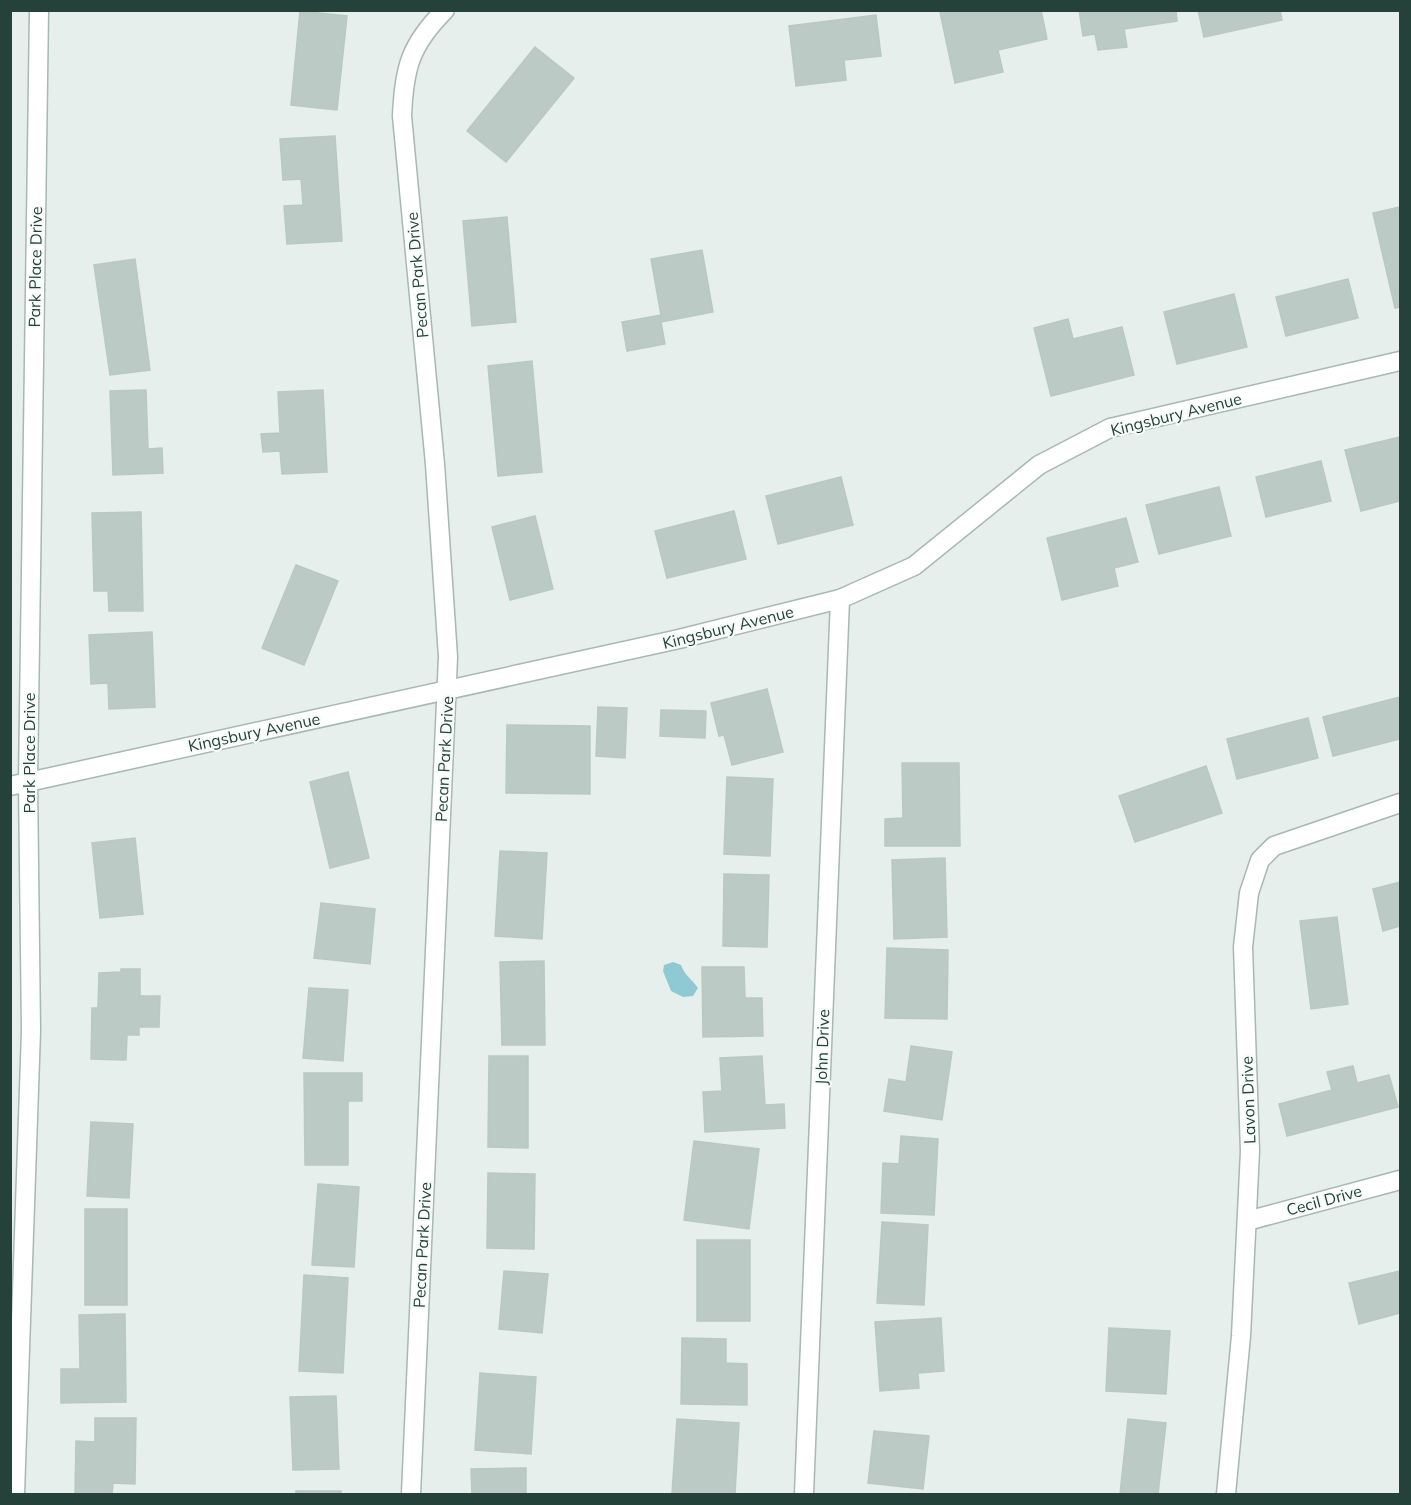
<svg xmlns="http://www.w3.org/2000/svg" width="1411" height="1505" font-family="Mulish,sans-serif">
<style>
.water{fill:#8ec9d4}
.building{fill:#bbcac4;stroke:#b8c9c2;stroke-width:1.5}
.lines{fill:none;stroke-linecap:round;stroke-linejoin:round}
.street-casing{stroke:#a8b8b2;stroke-width:21}
.street{stroke:#fff;stroke-width:18}
.labels{text-anchor:middle;stroke-width:4.5;stroke-linejoin:round;paint-order:stroke}
.street-label{font-size:16px;fill:#24423a;stroke:#f7fbf9}
</style>
<rect width="100%" height="100%" fill="#e6efeb"/>
<path class="water" d="M673,962L681,965C685,976 692,979 698,988L693,996L683,997L671,991L663,971L664,965Z"/>
<g class="building">
<polygon points="948,10 1041,10 1047,39 998,50 1003,72 955,83 940,12"/>
<polygon points="1079,10 1176,10 1177,21 1124,29 1127,47 1098,50 1095,34 1083,36"/>
<polygon points="1198,10 1280,10 1282,20 1204,37"/>
<polygon points="300,11 347,16 337,110 291,105"/>
<polygon points="876,15 881,56 844,60 846,80 796,86 789,26"/>
<polygon points="535,47 574,78 506,162 467,131"/>
<polygon points="335,136 342,241 287,244 284,206 303,205 301,179 283,180 280,139"/>
<polygon points="1400,207 1400,307 1395,308 1373,213"/>
<polygon points="507,217 516,322 472,326 463,221"/>
<polygon points="702,250 713,312 661,322 665,344 627,351 622,322 661,315 651,259"/>
<polygon points="135,259 150,370 110,375 94,265"/>
<polygon points="1348,279 1358,318 1286,336 1276,297"/>
<polygon points="1234,294 1247,347 1177,364 1164,312"/>
<polygon points="1068,319 1073,339 1122,327 1134,375 1051,396 1034,328"/>
<polygon points="532,361 542,472 498,476 488,366"/>
<polygon points="146,390 148,449 162,448 163,473 113,475 110,391"/>
<polygon points="323,390 327,472 282,474 280,451 263,452 261,434 280,433 278,392"/>
<polygon points="1400,437 1400,501 1361,511 1345,450"/>
<polygon points="1321,461 1331,501 1266,517 1256,477"/>
<polygon points="841,477 853,525 778,544 766,496"/>
<polygon points="1219,487 1231,536 1159,554 1146,505"/>
<polygon points="734,511 746,559 667,578 655,531"/>
<polygon points="141,512 143,611 109,611 108,591 94,591 92,513"/>
<polygon points="535,516 553,589 510,600 492,527"/>
<polygon points="1126,518 1138,562 1114,568 1118,586 1062,600 1047,538"/>
<polygon points="296,565 338,581 304,665 262,648"/>
<polygon points="152,632 155,707 109,709 108,683 91,684 89,635"/>
<polygon points="767,689 783,752 732,765 724,735 719,736 711,703"/>
<polygon points="1400,697 1400,739 1333,756 1323,717"/>
<polygon points="598,707 627,708 625,758 596,756"/>
<polygon points="661,710 706,711 705,738 660,736"/>
<polygon points="1308,718 1318,758 1237,779 1227,739"/>
<polygon points="507,725 590,726 590,794 506,793"/>
<polygon points="902,763 959,763 960,846 885,846 885,819 903,818"/>
<polygon points="1206,766 1222,813 1135,842 1119,796"/>
<polygon points="348,772 369,858 330,868 310,782"/>
<polygon points="727,777 773,779 770,856 724,854"/>
<polygon points="135,838 143,914 100,918 92,843"/>
<polygon points="500,851 547,853 542,939 495,936"/>
<polygon points="945,858 947,937 894,939 892,860"/>
<polygon points="724,874 769,875 767,947 723,946"/>
<polygon points="1400,882 1400,926 1383,931 1373,889"/>
<polygon points="321,903 375,909 370,964 314,958"/>
<polygon points="1337,917 1348,1004 1311,1009 1300,921"/>
<polygon points="887,948 948,950 947,1019 885,1018"/>
<polygon points="544,961 545,1045 502,1045 500,962"/>
<polygon points="702,967 744,967 745,998 762,998 763,1036 703,1037"/>
<polygon points="121,969 140,969 140,996 160,996 159,1027 139,1027 139,1035 127,1035 126,1060 91,1059 92,1008 98,1008 99,973 121,972"/>
<polygon points="309,988 348,990 343,1061 303,1058"/>
<polygon points="911,1046 952,1052 942,1120 884,1111 889,1079 906,1082"/>
<polygon points="489,1056 528,1056 528,1148 488,1147"/>
<polygon points="762,1056 765,1105 784,1104 785,1128 705,1132 703,1092 722,1091 720,1058"/>
<polygon points="1353,1066 1357,1083 1389,1075 1398,1107 1287,1136 1279,1104 1332,1090 1327,1072"/>
<polygon points="304,1073 362,1073 362,1101 348,1101 348,1165 305,1165"/>
<polygon points="91,1122 133,1124 129,1198 87,1196"/>
<polygon points="901,1136 938,1139 934,1215 881,1213 883,1163 899,1164"/>
<polygon points="694,1141 759,1149 749,1229 684,1220"/>
<polygon points="488,1173 535,1174 534,1249 487,1248"/>
<polygon points="318,1184 359,1187 354,1267 312,1265"/>
<rect x="85" y="1209" width="42" height="96"/>
<polygon points="882,1222 928,1225 924,1305 877,1303"/>
<rect x="697" y="1240" width="53" height="81"/>
<polygon points="504,1271 548,1274 542,1333 499,1329"/>
<polygon points="1400,1271 1400,1313 1359,1324 1349,1283"/>
<polygon points="304,1275 348,1278 343,1373 299,1371"/>
<polygon points="125,1314 126,1402 61,1403 61,1369 80,1369 79,1315"/>
<polygon points="941,1318 944,1371 918,1373 919,1388 880,1391 875,1322"/>
<polygon points="1109,1328 1170,1331 1166,1394 1106,1391"/>
<polygon points="682,1338 726,1339 726,1363 747,1364 747,1405 681,1404"/>
<polygon points="480,1373 536,1377 531,1454 475,1450"/>
<polygon points="336,1396 339,1469 293,1470 290,1397"/>
<polygon points="95,1418 136,1418 135,1484 113,1483 112,1494 75,1494 76,1441 95,1442"/>
<polygon points="677,1419 739,1423 735,1494 672,1494"/>
<polygon points="1128,1419 1166,1423 1158,1494 1120,1494"/>
<polygon points="874,1431 929,1436 923,1489 868,1483"/>
<polygon points="526,1468 526,1494 472,1494 471,1469"/>
<rect x="296" y="1491" width="45" height="3"/>
</g>
<g class="lines">
<defs>
<g id="street">
<polyline points="10,786 679,639 840,599 914,566 1039,465 1110,428 1400,361"/>
<polyline points="1247,1221 1400,1180"/>
<polyline points="15,1494 31,1031 28,782 39,10"/>
<path d="M411,1494L448,657L435,464L402,116C404,68 410,45 445,10"/>
<polyline points="804,1494 840,599"/>
<polyline points="1226,1494 1241,1336 1250,1151 1243,947 1249,893 1260,860 1274,846 1400,803"/>
</g>
</defs>
<use href="#street" class="street-casing"/>
<use href="#street" class="street"/>
</g>
<g class="labels">
<g class="street-label">
<text transform="translate(35 267) rotate(-89)" y="6">Park Place Drive</text>
<text transform="translate(417 275) rotate(-95)" y="6">Pecan Park Drive</text>
<text transform="translate(1176 414) rotate(-14)" y="6">Kingsbury Avenue</text>
<text transform="translate(728 627) rotate(-14)" y="6">Kingsbury Avenue</text>
<text transform="translate(254 732) rotate(-12)" y="6">Kingsbury Avenue</text>
<text transform="translate(29 753) rotate(-90)" y="6">Park Place Drive</text>
<text transform="translate(444 759) rotate(-87)" y="6">Pecan Park Drive</text>
<text transform="translate(822 1047) rotate(-88)" y="6">John Drive</text>
<text transform="translate(1248 1100) rotate(-92)" y="6">Lavon Drive</text>
<text transform="translate(1324 1200) rotate(-15)" y="6">Cecil Drive</text>
<text transform="translate(422 1245) rotate(-87)" y="6">Pecan Park Drive</text>
</g>
</g>
<rect width="1411" height="1505" fill="none" stroke="#24423a" stroke-width="24"/>
</svg>
